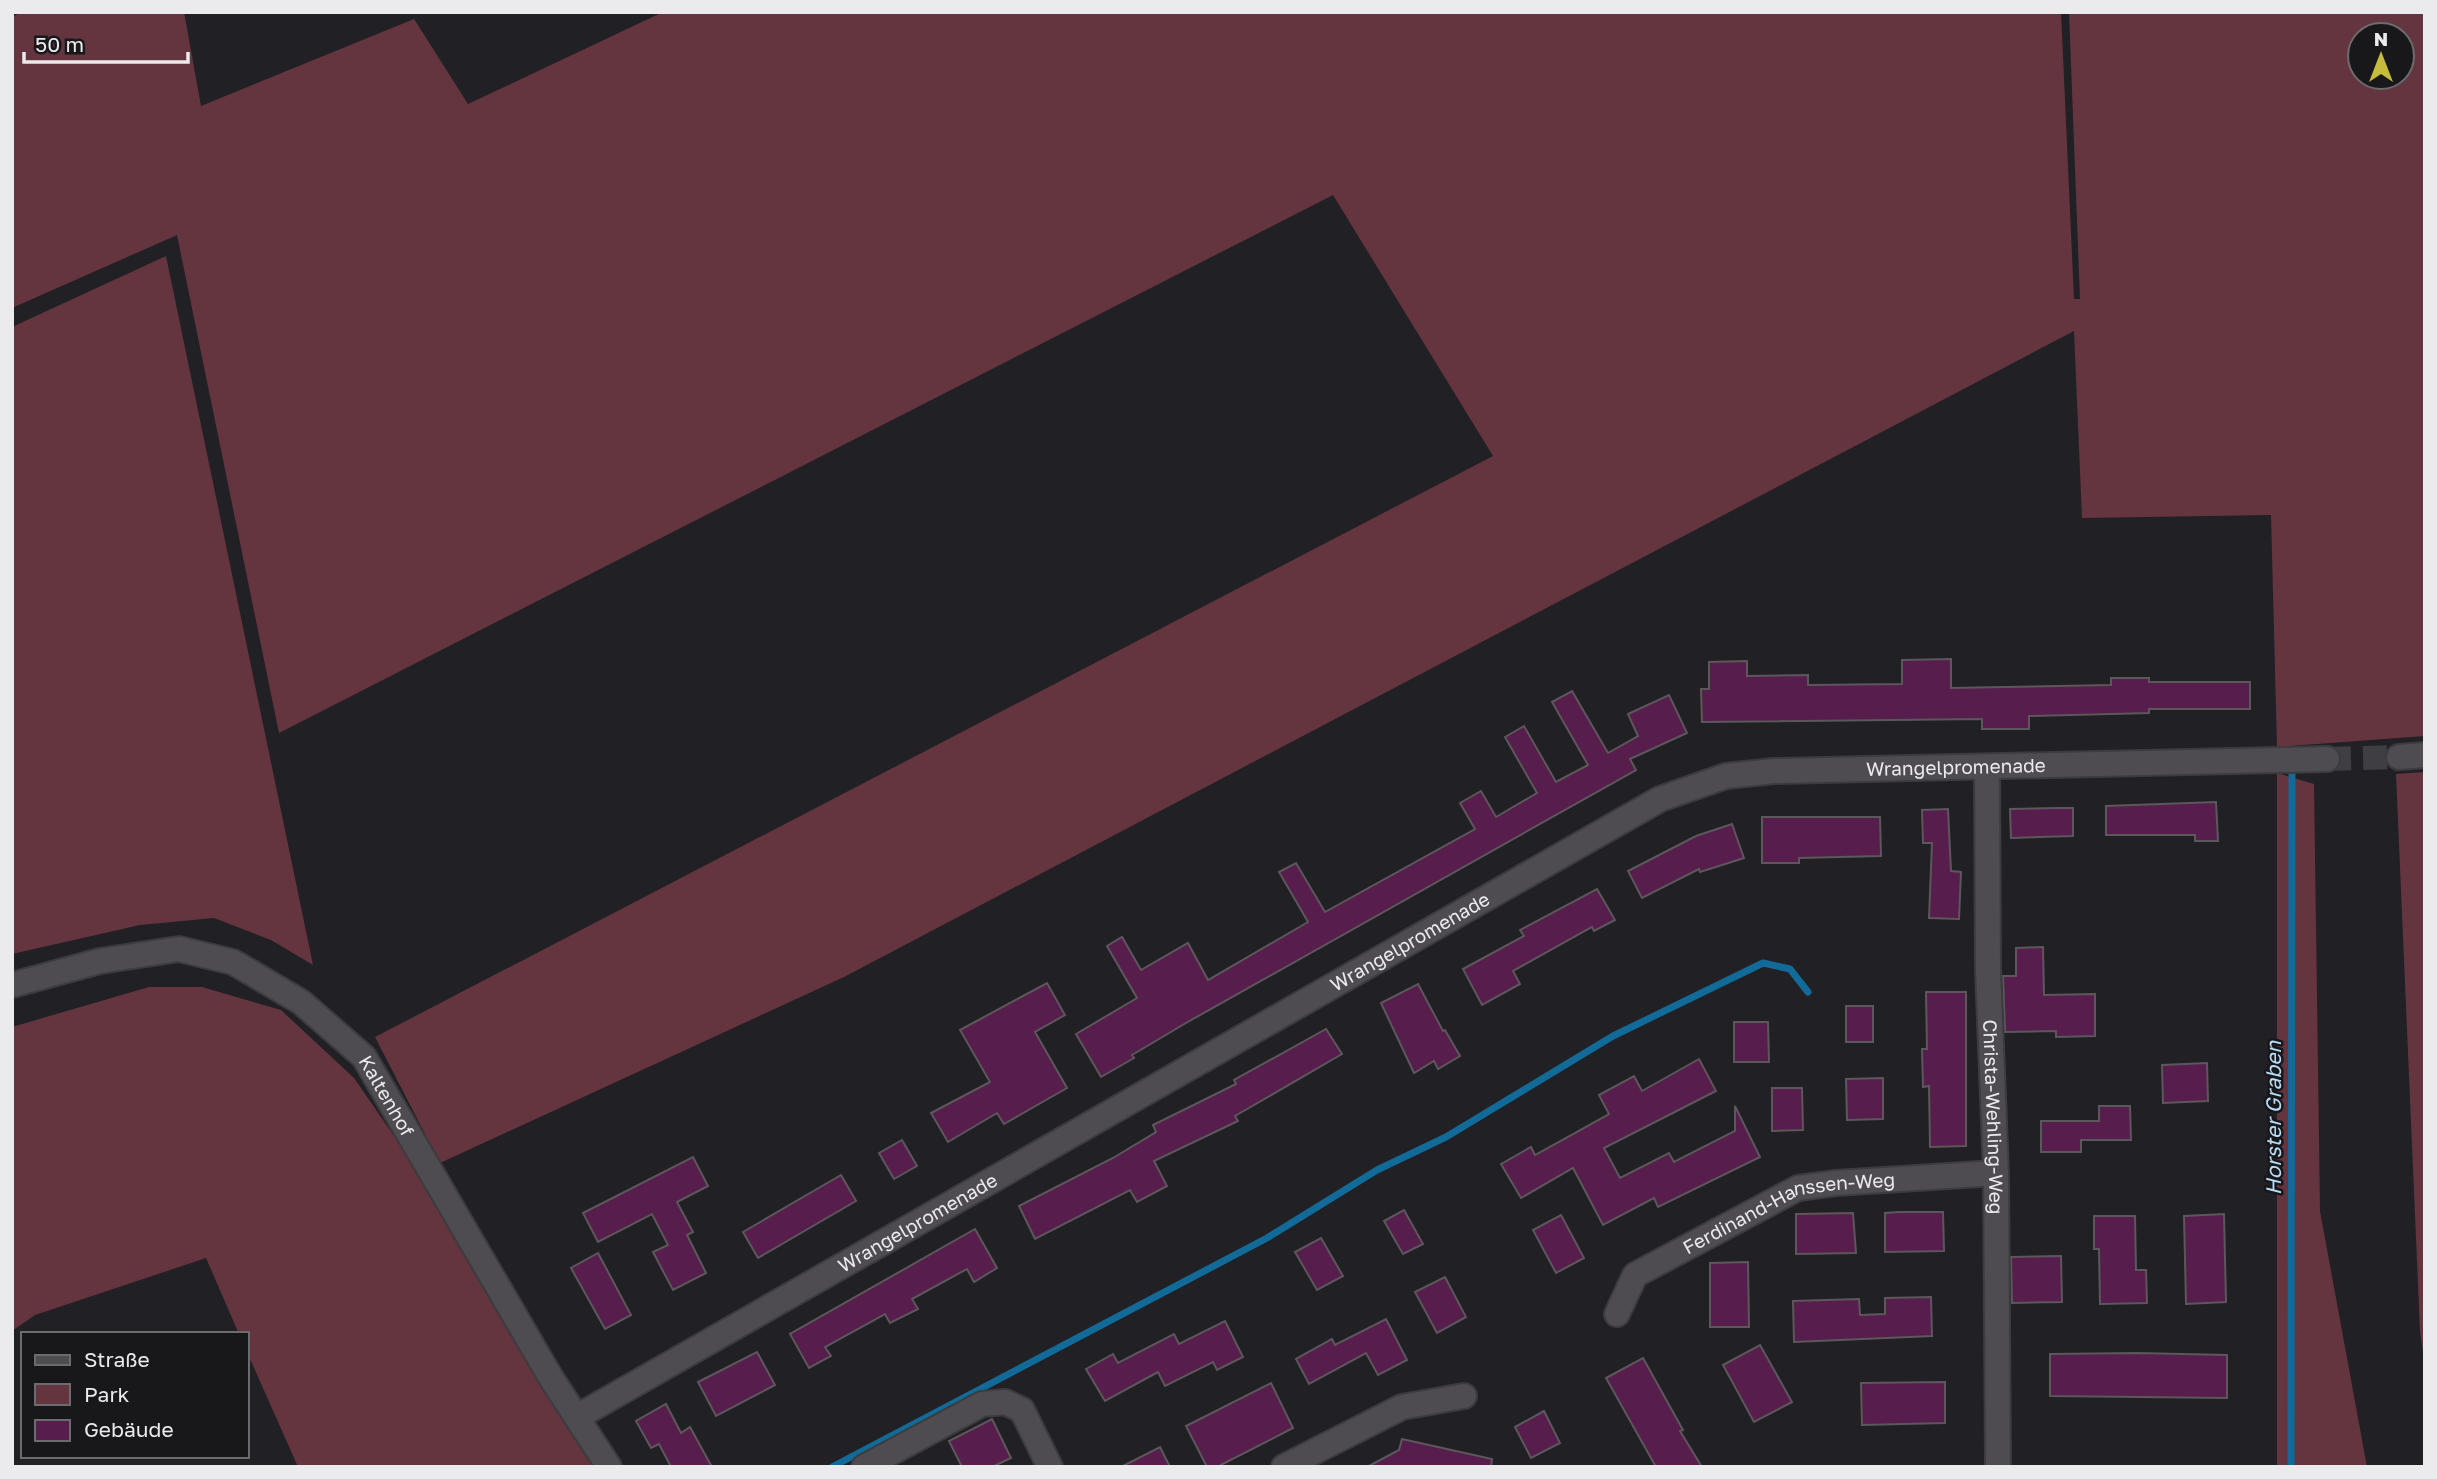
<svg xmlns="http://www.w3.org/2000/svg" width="2437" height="1479" font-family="'Golos Text',sans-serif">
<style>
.green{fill:#65353f;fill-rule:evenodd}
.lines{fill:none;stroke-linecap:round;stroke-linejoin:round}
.stream{stroke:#116a97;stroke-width:7}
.building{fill:#571d4c;stroke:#5c575b;stroke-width:2}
.minor-tunnel{stroke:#3f3e42;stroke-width:24;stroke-dasharray:24 12;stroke-linecap:butt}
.minor-casing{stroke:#3c3b3e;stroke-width:28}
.minor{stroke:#4e4c51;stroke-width:24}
.labels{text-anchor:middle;stroke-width:5;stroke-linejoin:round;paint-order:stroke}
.street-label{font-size:19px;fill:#ebeaed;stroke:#18171a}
.water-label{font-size:21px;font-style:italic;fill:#b7ddf8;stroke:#18171a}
</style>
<rect width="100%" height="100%" fill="#212024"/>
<g class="green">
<path d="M22,12H184L201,106L414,19L468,104L663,12H2061L2074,299H2080L2069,12H2425V736L2277,747L2271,515L2082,518L2074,331L844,977L440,1163L375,1037L1493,456L1333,195L279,733L177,235L12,308V17ZM2360,35H2402V77H2360Z"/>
<polygon points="166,256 313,965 271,940 214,918 140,925 12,954 12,327"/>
<polygon points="2425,772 2425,1366 2420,1331 2396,774"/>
<polygon points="2277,773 2314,784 2320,1211 2367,1467 2277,1467"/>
<polygon points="149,987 202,987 281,1010 354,1078 419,1172 596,1467 298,1467 247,1352 247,1334 239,1334 206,1258 35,1315 12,1331 12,1027"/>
</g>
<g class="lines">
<g class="stream">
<polyline points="832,1467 1267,1238 1377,1170 1446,1137 1613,1036 1763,963 1790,969 1808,992"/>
<polyline points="2291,1467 2292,769"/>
</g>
</g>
<g class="building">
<polygon points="1951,659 1951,688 2111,685 2111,678 2149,678 2149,682 2250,682 2250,709 2149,709 2149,713 2029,716 2029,729 1982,729 1982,719 1702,722 1701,689 1709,689 1709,662 1747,661 1747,676 1808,675 1808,685 1902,684 1902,660"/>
<polygon points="1572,691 1608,753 1638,736 1628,714 1669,695 1687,733 1630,759 1636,770 1186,1023 1132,1055 1134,1058 1101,1077 1076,1034 1137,998 1107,946 1122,937 1141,970 1188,943 1208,980 1308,922 1279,872 1296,863 1325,912 1475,829 1460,803 1481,791 1496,817 1537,793 1505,737 1524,726 1556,782 1588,765 1552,702"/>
<polygon points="2216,802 2218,841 2195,841 2195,835 2106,835 2106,806"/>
<polygon points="2058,808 2073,808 2073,836 2011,838 2010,809"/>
<polygon points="1948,809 1951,871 1961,872 1959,919 1929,918 1932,843 1923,843 1922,810"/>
<polygon points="1762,817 1880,817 1881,856 1799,858 1799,863 1762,863"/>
<polygon points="1732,824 1744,858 1700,872 1699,869 1642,898 1628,871 1696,836"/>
<polygon points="1597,889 1615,920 1594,931 1592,927 1513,971 1520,984 1482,1005 1463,969 1524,936 1520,930"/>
<polygon points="2043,947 2044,995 2095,994 2095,1036 2056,1037 2056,1031 2005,1032 2003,976 2016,976 2016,948"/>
<polygon points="1047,983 1065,1015 1035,1032 1067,1088 1004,1124 997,1113 948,1142 931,1113 990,1082 960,1030"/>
<polygon points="1418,984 1443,1031 1445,1030 1460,1056 1438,1069 1434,1061 1414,1073 1381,1003"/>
<polygon points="1926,992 1966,992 1966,1146 1930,1147 1929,1086 1923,1087 1922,1049 1927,1049"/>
<rect x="1846" y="1006" width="27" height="36"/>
<polygon points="1734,1022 1768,1022 1769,1062 1734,1062"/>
<polygon points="1326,1029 1342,1054 1235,1116 1238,1121 1154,1161 1167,1186 1137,1202 1130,1190 1035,1239 1019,1206 1113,1158 1156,1132 1153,1125 1236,1084 1234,1080"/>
<polygon points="1699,1059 1716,1091 1604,1148 1620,1178 1669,1153 1674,1162 1735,1131 1735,1106 1760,1157 1658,1207 1654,1198 1603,1225 1573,1168 1521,1198 1501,1164 1531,1147 1535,1155 1609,1114 1599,1095 1634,1076 1642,1091"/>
<polygon points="2207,1063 2208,1101 2163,1103 2162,1065"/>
<polygon points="1883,1078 1883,1119 1847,1120 1846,1079"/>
<polygon points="1772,1088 1802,1088 1803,1130 1772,1131"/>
<polygon points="2099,1106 2130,1106 2131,1140 2081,1140 2081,1152 2041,1152 2041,1121 2099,1121"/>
<polygon points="902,1140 917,1166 894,1179 879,1153"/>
<polygon points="693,1157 708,1186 677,1202 693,1232 687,1235 706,1273 673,1290 653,1252 668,1245 652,1214 598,1242 583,1213"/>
<polygon points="841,1175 856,1201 758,1258 743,1232"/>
<polygon points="1404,1210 1423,1244 1403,1254 1384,1221"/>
<polygon points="1899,1212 1943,1212 1944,1251 1885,1252 1885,1213"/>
<polygon points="1853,1213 1856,1253 1796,1254 1796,1214"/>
<polygon points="2224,1214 2226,1302 2186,1304 2184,1216"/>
<polygon points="1561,1215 1584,1258 1556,1273 1533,1230"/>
<polygon points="2094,1216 2135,1216 2136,1270 2146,1270 2147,1303 2100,1304 2099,1249 2094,1249"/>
<polygon points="975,1229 997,1268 974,1282 967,1269 912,1299 918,1309 890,1323 885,1314 825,1347 831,1356 809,1368 790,1334"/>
<polygon points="1321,1238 1343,1276 1317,1290 1295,1252"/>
<polygon points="598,1253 631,1315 605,1329 571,1268"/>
<polygon points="2061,1256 2062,1302 2012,1303 2011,1257"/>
<polygon points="1748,1262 1749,1327 1710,1327 1710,1263"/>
<polygon points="1445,1277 1466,1317 1437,1333 1415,1292"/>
<polygon points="1931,1297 1932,1336 1794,1342 1793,1301 1859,1299 1860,1315 1885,1314 1885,1298"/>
<polygon points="1386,1319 1407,1360 1378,1375 1366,1353 1309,1384 1296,1359 1332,1339 1335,1345"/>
<polygon points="1225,1321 1243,1357 1217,1370 1213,1362 1165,1386 1158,1372 1105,1401 1086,1369 1113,1354 1118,1363 1174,1334 1179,1344"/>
<polygon points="1760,1345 1792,1402 1754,1422 1723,1365"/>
<polygon points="757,1352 775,1385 716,1416 698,1382"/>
<polygon points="2137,1353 2227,1355 2227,1398 2050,1396 2050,1354"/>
<polygon points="1643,1358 1683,1430 1680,1431 1702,1467 1656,1467 1606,1378"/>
<polygon points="1945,1382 1945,1423 1862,1425 1861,1383"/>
<polygon points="1271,1383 1293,1428 1217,1467 1207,1467 1186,1426"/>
<polygon points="666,1404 681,1433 690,1427 712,1467 671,1467 659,1444 651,1448 636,1421"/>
<polygon points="1544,1411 1560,1443 1531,1458 1515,1427"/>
<polygon points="992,1419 1011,1458 992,1467 962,1467 949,1441"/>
<polygon points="1402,1439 1492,1459 1491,1467 1367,1467 1399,1450"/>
<polygon points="1160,1447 1170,1467 1121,1467"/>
</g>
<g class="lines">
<polyline class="minor-tunnel" points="2327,759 2399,757"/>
<defs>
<g id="minor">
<polyline points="2399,757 2425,755"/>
<path id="s1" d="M1987,769L1988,970L1996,1173L1998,1467"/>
<path id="s2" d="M12,985L100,961L179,949L233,962L301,1002L364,1057L551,1378L609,1467"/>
<path id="s3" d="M1617,1314L1635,1275L1798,1188L1836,1183L1996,1173"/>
<path id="s4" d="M577,1417L1660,799L1726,776L1774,771L2327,759"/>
<polyline points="864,1467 982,1404 1005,1402 1022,1410 1050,1467"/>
<polyline points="1284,1467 1402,1407 1464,1396"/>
</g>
</defs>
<use href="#minor" class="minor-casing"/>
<use href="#minor" class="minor"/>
</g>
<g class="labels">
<g class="street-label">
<text dy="7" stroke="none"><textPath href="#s4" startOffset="1547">Wrangelpromenade</textPath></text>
<text dy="7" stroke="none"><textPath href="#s4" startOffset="959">Wrangelpromenade</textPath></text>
<text dy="7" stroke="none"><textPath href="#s2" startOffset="434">Kaltenhof</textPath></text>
<text dy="7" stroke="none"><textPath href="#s1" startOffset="348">Christa-Wehling-Weg</textPath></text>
<text dy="7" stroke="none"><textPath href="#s3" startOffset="212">Ferdinand-Hanssen-Weg</textPath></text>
<text dy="7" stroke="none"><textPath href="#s4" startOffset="392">Wrangelpromenade</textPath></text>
</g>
<g class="water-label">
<text transform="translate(2274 1118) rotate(-90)" y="7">Horster Graben</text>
</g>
</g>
<rect width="2437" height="1479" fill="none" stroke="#ebeaed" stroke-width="28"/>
<rect x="21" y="1332" width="228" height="126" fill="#18171a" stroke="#6c6b6e" stroke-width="2"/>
<rect x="35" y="1355" width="35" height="10" fill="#4e4c51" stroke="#6c6b6e" stroke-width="2"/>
<text x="84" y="1367" font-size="21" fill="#ebeaed">Straße</text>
<rect x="35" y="1384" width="35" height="21" fill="#65353f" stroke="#6c6b6e" stroke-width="2"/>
<text x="84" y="1402" font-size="21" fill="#ebeaed">Park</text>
<rect x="35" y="1420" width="35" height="21" fill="#571d4c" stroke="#6c6b6e" stroke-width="2"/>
<text x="84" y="1437" font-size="21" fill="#ebeaed">Gebäude</text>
<g transform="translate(2381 56)"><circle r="33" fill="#18171a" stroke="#6c6b6e" stroke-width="2"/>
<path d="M0-5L12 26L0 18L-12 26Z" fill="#c6bc3c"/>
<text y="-10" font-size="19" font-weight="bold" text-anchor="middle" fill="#ebeaed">N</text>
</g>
<path d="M24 52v10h164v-10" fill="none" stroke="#ebeaed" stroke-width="3.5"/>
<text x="35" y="52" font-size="21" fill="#ebeaed" stroke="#18171a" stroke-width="5" paint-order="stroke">50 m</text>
</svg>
